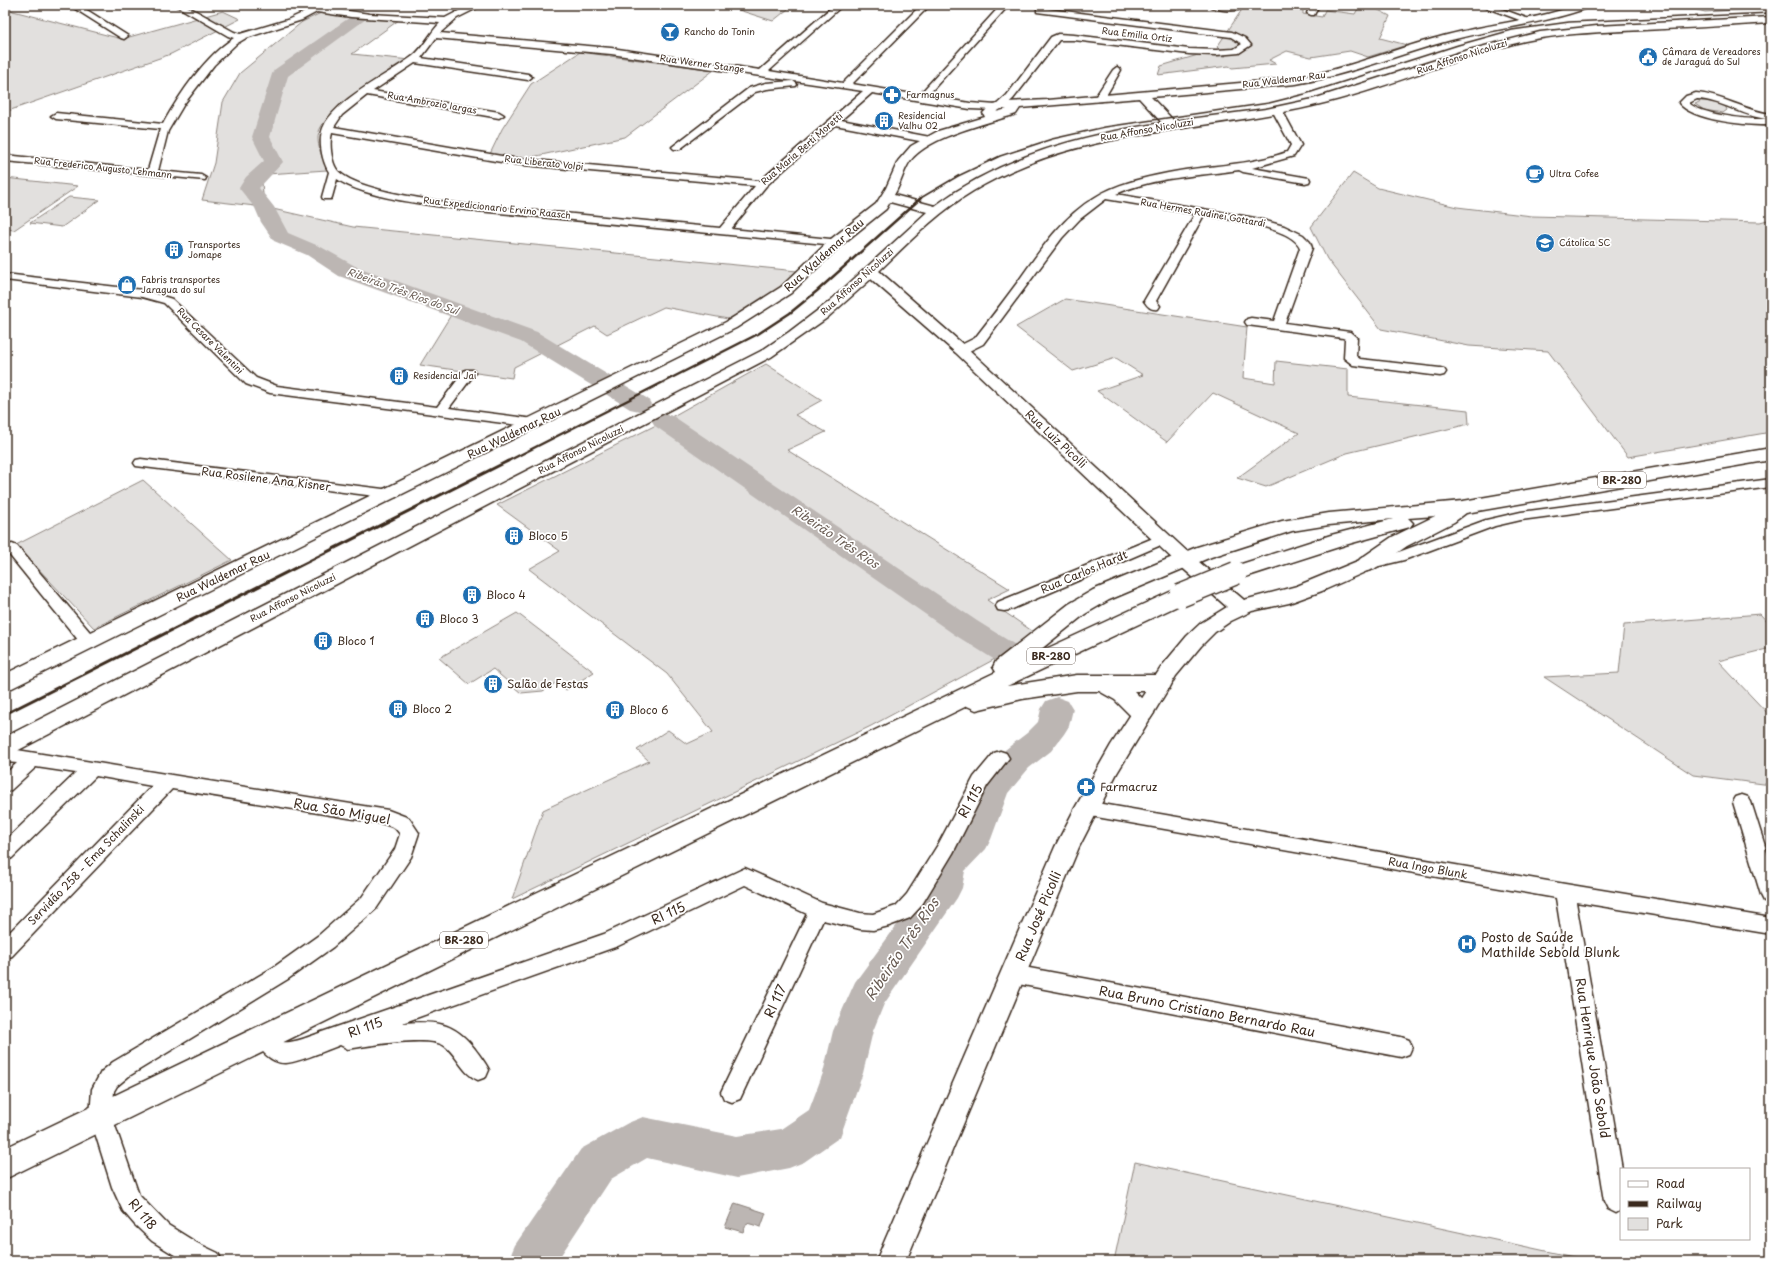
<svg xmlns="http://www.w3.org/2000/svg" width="1776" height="1266" font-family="'Playpen Sans',sans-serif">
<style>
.green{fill:#e2e0de;stroke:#8e857e}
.water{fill:#bcb6b3;stroke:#887e77}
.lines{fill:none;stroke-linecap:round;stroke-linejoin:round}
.river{fill:#bcb6b3;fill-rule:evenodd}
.minor-casing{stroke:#3b2a1e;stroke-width:3}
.tertiary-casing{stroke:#3b2a1e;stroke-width:3}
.trunk-casing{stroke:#3b2a1e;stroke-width:3}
.minor{fill:#fff;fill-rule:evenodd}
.tertiary{fill:#fff;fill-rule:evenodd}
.trunk{fill:#fff;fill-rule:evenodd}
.rail-far2{stroke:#3b2a1e;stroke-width:1.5}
.rail-far1{stroke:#3b2a1e;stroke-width:2.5}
.rail{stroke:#3b2a1e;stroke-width:3}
.trunk-bridge-casing{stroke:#3b2a1e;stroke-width:25;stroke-linecap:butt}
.trunk-bridge{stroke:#fff;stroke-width:22}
.labels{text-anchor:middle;stroke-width:3.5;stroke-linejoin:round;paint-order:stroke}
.far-poi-label{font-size:9px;fill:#3b2a1e;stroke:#fff;text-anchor:start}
.far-street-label{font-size:9px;fill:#3b2a1e;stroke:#fff}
.far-water-label{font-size:10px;font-style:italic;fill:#685b52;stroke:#fff}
.shield{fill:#fff;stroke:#766a62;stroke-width:1}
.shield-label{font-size:10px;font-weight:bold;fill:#3b2a1e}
.street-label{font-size:11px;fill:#3b2a1e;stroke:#fff}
.poi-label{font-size:11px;fill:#3b2a1e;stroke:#fff;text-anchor:start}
.water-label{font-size:12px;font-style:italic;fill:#685b52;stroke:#fff}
.near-street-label{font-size:13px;fill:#3b2a1e;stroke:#fff}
.near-poi-label{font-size:13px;fill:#3b2a1e;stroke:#fff;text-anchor:start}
.near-water-label{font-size:14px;font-style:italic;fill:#685b52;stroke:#fff}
</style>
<rect width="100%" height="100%" fill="#fff"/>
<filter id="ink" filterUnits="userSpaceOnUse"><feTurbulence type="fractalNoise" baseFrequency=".025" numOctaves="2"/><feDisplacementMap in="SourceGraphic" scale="8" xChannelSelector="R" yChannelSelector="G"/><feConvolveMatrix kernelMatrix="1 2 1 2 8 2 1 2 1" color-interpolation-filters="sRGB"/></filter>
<g filter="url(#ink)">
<g class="green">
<polygon points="723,5 793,5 773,21"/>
<path d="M1245,5H1273L1303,10V14L1322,17L1325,10L1355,14L1360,5C1371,5 1380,11 1390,16L1380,38L1407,45L1368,57L1350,51L1311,57L1287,51L1269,60L1276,64L1232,68L1229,66L1158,75L1161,66L1198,55L1226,56L1217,47Z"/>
<polygon points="1678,5 1771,5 1771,8 1705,12"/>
<polygon points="5,6 13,11 122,39 223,11 240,19 171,54 5,112"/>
<path d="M323,12L399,20L352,54L410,60C389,73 328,109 320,129C314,142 323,158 327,170L267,174L262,182L264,207L353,227L797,271L777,291L748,309L728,319L664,307L607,334L595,326L514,367L512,378L420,365L454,310L347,271L314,251L281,237L271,222L264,207L202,200L214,163L223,102L240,73L302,22Z"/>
<polygon points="580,52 714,70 625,137 518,160 490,154 502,129 531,84"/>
<path d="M1701,101C1709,101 1725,100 1727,110L1723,113L1704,110L1695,104Z"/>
<polygon points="1353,173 1378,188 1457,207 1532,216 1760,222 1771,219 1771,432 1628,457 1548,351 1469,346 1381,329 1327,259 1311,227"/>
<polygon points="5,178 78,186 14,230 5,229"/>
<polygon points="69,197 100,200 62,227 30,223"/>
<polygon points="1065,299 1247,327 1243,378 1275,383 1276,361 1348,369 1348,397 1468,410 1469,424 1347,453 1266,487 1237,478 1299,433 1213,393 1167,442 1097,391 1143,375 1116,358 1073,371 1016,327"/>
<polygon points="766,364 822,400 795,415 826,432 787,450 1010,589 987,600 1035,633 1006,653 871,726 512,899 543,810 649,761 637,750 668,730 687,744 713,732 667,674 529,569 560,551 497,505 664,421"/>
<polygon points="143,480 232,560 94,628 16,545"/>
<polygon points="517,613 594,672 566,690 557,682 543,691 521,693 493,669 469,684 439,658"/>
<polygon points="1760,614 1771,626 1771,648 1718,661 1771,717 1771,785 1693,775 1544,677 1619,673 1624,625"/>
<polygon points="1135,1162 1592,1261 1114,1261"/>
</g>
<polygon class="water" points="735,1203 766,1213 761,1227 747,1223 743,1232 725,1227"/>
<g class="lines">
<g class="river">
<polygon points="361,11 366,13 369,16 366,19 288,76 270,137 283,162 259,188 274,207 288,233 321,247 355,266 537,332 648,399 651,404 648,409 639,411 630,409 521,342 339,276 307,255 274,241 261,222 255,208 239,188 246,177 264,161 252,137 272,74 274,70 356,13"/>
<polygon points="664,414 673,416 977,621 1017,646 1021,653 1017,660 1006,664 995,660 955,635 655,426 652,421 655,416"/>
<polygon points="1057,697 1068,701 1073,709 1069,726 1064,734 1051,751 1029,768 1008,793 991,839 986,849 965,871 962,888 957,898 884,1004 873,1031 863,1073 840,1137 804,1162 789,1168 737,1178 647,1158 611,1179 557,1261 508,1261 515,1245 581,1149 628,1123 643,1117 737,1136 781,1129 809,1110 823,1073 833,1031 855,982 927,884 930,865 935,855 959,831 981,779 1005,750 1027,733 1038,722 1041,709 1046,701"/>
</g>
<defs>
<g id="minor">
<polygon points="69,5 79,5 128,36 124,39 121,38"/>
<path d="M175,5H185L234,32L240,34L287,20L309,10L292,7L291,5H306L370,14L445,18L470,5H483L457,18L440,33L611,48L760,70L834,5H843L769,71L843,83L921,5H930L852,84L919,95L1001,5H1009L927,96L970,103L996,105L1007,95L1051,37L1058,34L1074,35L1189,49L1216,50L1234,49L1242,44L1231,37L1037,12V8H1040L1232,32L1245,38L1251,45L1239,53L1216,55L1189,54L1074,40H1059L1013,99L1003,108L995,110L970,109L872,93L841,120L930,137L933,138L935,140L933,142L930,143L835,125L766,186L731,229L840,240L842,242L836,245L457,209C424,204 364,198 337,179L332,197L331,199H323L322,197L329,172C322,161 318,140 323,128C335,99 388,75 413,56C424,47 430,33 440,23L351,17L317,12L302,20L246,38L236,44L214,65L184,104L168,131L158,171L201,175L206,178L205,180L5,161V155L148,170L160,129L56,119L51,116L56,113L163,124C179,95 206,55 234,38L228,36ZM436,38L611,54L863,91L760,181L513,158L334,127L342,115L367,95L499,118L504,115L499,112L373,91L415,63L528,80L532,77L528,74L421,58ZM332,133L513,164L755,186L720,228C668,223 615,218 563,213C518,209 368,201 338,171C331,163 329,143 332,133Z"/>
<path d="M1208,5L1241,6L1242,8C1237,13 1213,10 1208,5Z"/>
<polygon points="1311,5 1319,5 1314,15 1311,15 1307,13"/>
<polygon points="1479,5 1491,5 1532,20 1528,22 1525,22"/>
<polygon points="1117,67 1121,70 1104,99 1102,101 1096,101 1094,99 1113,70"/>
<polygon points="793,81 797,84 796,86 767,89 755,92 680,149 674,149 672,147 749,88 766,83"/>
<path d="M1696,93C1723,95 1745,111 1771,114V125C1750,126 1693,121 1679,103L1686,96ZM1697,99C1721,100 1742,116 1767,119C1750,120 1701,115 1689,103Z"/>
<path d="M1277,107L1282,110L1301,145L1294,156L1252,168L1309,178L1310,180L1309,182L1305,183L1243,172L1239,170C1198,176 1154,177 1116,194L1255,218L1284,226L1303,235L1310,242L1312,248L1285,323L1350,332L1357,338L1356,356L1360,359L1440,368L1444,369L1446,372L1444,375L1440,376L1353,365L1344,358L1345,339L1343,338L1247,325L1245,322L1247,319L1251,318L1274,321L1300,248C1293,227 1225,219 1204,215L1156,301L1160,306L1158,309C1151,310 1148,307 1144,301L1195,214L1106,199L1080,219L1062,238L983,344L965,353H957L955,350L957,347L975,338C989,320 1003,302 1017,283C1039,252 1061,218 1094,198C1115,184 1143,178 1168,173C1208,165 1249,166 1287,152L1291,145L1272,110Z"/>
<polygon points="5,274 143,290 172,299 256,378 277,386 437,407 465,370 473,370 475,373 449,408 534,419 539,420 541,423 539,426 534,427 270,393 246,384 164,303 142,297 5,280"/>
<polygon points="141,459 391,490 396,491 398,494 396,497 391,498 136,466 134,463 136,460"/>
<polygon points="1771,479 1771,487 1521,520 1495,526 1404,560 1367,569 1362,567 1359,564 1362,561 1396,553 1486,520 1521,512"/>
<polygon points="1163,534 1168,536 1170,539 1168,542 1010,610 1004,611 998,610 996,606 998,602"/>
<polygon points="12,544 17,546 95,638 97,642 95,646 89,648 83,646 7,552 5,548 7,546"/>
<polygon points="5,748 388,810 409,818 419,833 411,857 376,909 333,947 288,979 129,1076 117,1086 114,1091 112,1117 139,1195 168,1225 197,1243 218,1253 222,1261 184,1261 181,1259 152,1241 135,1225 123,1211 112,1187 90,1117 92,1089 101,1072 113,1062 274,967 319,935 362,897 395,849 400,834 395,828 385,824 172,789 12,956 5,959 5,937 152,786 96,776 12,858 5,861 5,841 76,773 36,767 11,790 5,792 5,774 17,763 5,762"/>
<path d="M1000,751L1006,753L1009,758L987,786L953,853L921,906L910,918L889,926L873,930L860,929L823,920L740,1099L732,1102L724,1099L721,1092L807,914L745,885L618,946L402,1023C435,1021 453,1021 475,1049C480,1056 485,1062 489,1070L486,1077L478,1080C463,1074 458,1057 446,1047C432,1034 368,1046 348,1049L340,1045C327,1050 299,1062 286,1063C271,1064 259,1049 253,1037L257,1030L264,1027C272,1031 275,1036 281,1041C287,1046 314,1035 322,1032L604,934L745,868L822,903L860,913L873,914L896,906L907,894L939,843L974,777L994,753Z"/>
<polygon points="1742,795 1748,797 1751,802 1771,865 1771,903 1764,901 1761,895 1733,802 1736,797"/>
<polygon points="1085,801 1565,884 1771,918 1771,934 1576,902 1622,1169 1621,1210 1616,1213 1608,1209 1604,1201 1556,898 1085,815 1079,813 1076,808 1079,803"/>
<polygon points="1013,965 1401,1037 1409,1040 1412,1047 1409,1054 1401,1057 1013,983 1006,980 1003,974 1006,968"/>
</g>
<path id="tertiary" d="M1577,5H1591L1590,7C1544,24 1497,28 1451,40C1399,54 1349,75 1296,84L1151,97L1174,121L1266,109L1313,99L1461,52L1540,32L1597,26L1771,17V23C1728,26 1686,28 1643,30C1603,32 1564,33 1525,41C1452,58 1384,90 1312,106C1197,133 1077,128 973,191C938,212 909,242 879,271L966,347L1192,556L1244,600L1297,586L1360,560L1367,558L1374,560L1376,564L1374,568L1322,591L1289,603L1252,611L1231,621L1215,632L1201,646L1176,676L1117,773L1079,847L906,1261H876L1055,847L1075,808L1111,745L1162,666L1187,636L1201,623L1227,607L1178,564L956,353L871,279L827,318L771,357L13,753L5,755V737L761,351L789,332L830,301L927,212L890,202L886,209L841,245L791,293L736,328L12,688L5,690V674L726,322L781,287L831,239L876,204L886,188L898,161L911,146L938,131L985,117L983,113L990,106L1006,102L1048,100L1296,78C1347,69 1393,49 1443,36C1487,24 1533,21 1577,5ZM1139,98L1162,123C1081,135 1002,156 935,206L894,195C901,184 903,171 910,161C929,136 986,124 1016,114L1020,108ZM1001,109H1007L996,112Z"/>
<polygon id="trunk" points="1771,448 1771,460 1466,513 1454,522 1407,546 1374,569 1367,571 1360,569 1357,564 1360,559 1392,537 1435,516 1408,518 1413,523 1410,527 1345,545 1236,580 1229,578 1226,573 1229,568 1331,535 1393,519 1329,525 1292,531 1211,557 1109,600 1085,614 1035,654 1172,591 1180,589 1188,591 1191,596 1188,601 1007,686 1077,675 1161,675 1169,677 1172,683 1169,689 1161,691 1134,691 1150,707 1154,713 1150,719 1142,721 1134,719 1115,700 1099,691 1077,691 1022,699 976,710 967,706 5,1179 5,1148 996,672 993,667 996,661 1069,604 1093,590 1197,547 1282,521 1329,513 1463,501"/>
</defs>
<use href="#minor" class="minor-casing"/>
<use href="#tertiary" class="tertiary-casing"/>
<use href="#trunk" class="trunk-casing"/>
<use href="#minor" class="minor"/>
<use href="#tertiary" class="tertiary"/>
<use href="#trunk" class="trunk"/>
<polyline class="rail-far2" points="919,199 958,176 1000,156 1052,139 1105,127 1269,103 1305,94 1458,45 1512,30 1569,22 1771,13"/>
<polyline class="rail-far1" points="506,462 758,334 790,313 817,291 921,198"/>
<polyline class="rail" points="5,714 508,461"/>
<defs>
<polyline id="trunk-bridge" points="1180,596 1236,573"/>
</defs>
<use href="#trunk-bridge" class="trunk-bridge-casing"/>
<use href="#trunk-bridge" class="trunk-bridge"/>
</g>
</g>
<defs>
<symbol id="bar-disc" viewBox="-11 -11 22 22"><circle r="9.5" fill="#1f6fb2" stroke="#fff"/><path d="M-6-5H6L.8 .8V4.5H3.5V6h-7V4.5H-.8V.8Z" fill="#fff"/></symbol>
<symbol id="civic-disc" viewBox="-11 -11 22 22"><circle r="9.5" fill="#1f6fb2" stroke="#fff"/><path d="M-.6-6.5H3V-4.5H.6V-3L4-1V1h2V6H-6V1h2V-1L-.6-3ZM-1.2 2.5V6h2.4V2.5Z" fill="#fff"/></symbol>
<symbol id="pharmacy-disc" viewBox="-11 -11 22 22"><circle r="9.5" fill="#1f6fb2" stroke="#fff"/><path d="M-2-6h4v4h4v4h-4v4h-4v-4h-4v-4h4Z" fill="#fff"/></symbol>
<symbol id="building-disc" viewBox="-11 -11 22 22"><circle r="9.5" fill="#1f6fb2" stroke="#fff"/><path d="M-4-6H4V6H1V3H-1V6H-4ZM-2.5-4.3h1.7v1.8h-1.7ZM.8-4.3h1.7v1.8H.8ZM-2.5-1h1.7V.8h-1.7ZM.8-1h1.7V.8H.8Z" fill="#fff"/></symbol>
<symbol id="cafe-disc" viewBox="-11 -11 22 22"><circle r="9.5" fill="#1f6fb2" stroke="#fff"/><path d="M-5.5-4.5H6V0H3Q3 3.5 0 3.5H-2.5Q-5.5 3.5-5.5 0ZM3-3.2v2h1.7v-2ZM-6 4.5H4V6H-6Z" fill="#fff"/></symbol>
<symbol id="university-disc" viewBox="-11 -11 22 22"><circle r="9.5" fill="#1f6fb2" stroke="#fff"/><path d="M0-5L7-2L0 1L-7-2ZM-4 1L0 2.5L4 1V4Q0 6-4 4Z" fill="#fff"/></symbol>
<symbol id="shop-disc" viewBox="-11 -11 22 22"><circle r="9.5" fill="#1f6fb2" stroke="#fff"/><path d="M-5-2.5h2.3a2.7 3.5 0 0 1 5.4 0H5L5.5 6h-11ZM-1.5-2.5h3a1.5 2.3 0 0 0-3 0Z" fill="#fff"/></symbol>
<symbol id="hospital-disc" viewBox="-11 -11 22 22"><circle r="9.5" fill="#1f6fb2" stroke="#fff"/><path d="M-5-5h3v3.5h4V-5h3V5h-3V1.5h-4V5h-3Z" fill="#fff"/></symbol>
</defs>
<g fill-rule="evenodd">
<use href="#bar-disc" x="659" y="21" width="22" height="22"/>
<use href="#civic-disc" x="1637" y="46" width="22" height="22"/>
<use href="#pharmacy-disc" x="881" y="84" width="22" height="22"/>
<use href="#building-disc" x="873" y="110" width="22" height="22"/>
<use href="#cafe-disc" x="1524" y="163" width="22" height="22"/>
<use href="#university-disc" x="1534" y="232" width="22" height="22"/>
<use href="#building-disc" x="163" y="239" width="22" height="22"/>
<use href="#shop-disc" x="116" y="274" width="22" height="22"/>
<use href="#building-disc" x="388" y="365" width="22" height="22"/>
<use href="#building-disc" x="503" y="525" width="22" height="22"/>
<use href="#building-disc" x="461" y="584" width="22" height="22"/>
<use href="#building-disc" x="414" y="608" width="22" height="22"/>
<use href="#building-disc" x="312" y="630" width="22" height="22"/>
<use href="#building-disc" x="482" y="673" width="22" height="22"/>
<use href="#building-disc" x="387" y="698" width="22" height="22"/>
<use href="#building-disc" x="604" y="699" width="22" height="22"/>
<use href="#pharmacy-disc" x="1075" y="776" width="22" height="22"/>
<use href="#hospital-disc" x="1456" y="933" width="22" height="22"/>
</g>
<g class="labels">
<g class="far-poi-label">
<text x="684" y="35">Rancho do Tonin</text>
<text x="1662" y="55">Câmara de Vereadores<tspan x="1662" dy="10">de Jaraguá do Sul</tspan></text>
<text x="906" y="98">Farmagnus</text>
<text x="898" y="119">Residencial<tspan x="898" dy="10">Valhu 02</tspan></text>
<text x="1549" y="177">Ultra Cofee</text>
<text x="1559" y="246">Cátolica SC</text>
<text x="188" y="248">Transportes<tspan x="188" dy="10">Jomape</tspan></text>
<text x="141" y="283">Fabris transportes<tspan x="141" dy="10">Jaragua do sul</tspan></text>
<text x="413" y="379">Residencial Jai</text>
</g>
<g class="far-street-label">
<text transform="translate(1137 35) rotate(7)" y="3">Rua Emilia Ortiz</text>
<text transform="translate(1462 57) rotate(-18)" y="3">Rua Affonso Nicoluzzi</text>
<text transform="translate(702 64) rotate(8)" y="3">Rua Werner Stange</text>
<text transform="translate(1284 80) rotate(-7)" y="3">Rua Waldemar Rau</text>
<text transform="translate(432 103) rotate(10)" y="3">Rua Ambrozio Iargas</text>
<text transform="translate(1147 130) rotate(-10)" y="3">Rua Affonso Nicoluzzi</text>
<text transform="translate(802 149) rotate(-41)" y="3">Rua Maria Berti Moretti</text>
<text transform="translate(544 163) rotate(6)" y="3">Rua Liberato Volpi</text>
<text transform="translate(103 168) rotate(6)" y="3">Rua Frederico Augusto Lehmann</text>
<text transform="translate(497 208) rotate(6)" y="3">Rua Expedicionario Ervino Raasch</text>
<text transform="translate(1203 213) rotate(10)" y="3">Rua Hermes Rudinei Gottardi</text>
<text transform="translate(857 282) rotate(-42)" y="3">Rua Affonso Nicoluzzi</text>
<text transform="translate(210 341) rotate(45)" y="3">Rua Cesare Valentini</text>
<text transform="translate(581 450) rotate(-27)" y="3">Rua Affonso Nicoluzzi</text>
<text transform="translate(293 598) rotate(-27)" y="3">Rua Affonso Nicoluzzi</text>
</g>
<g class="far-water-label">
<text transform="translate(403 291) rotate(20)" y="4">Ribeirão Três Rios do Sul</text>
</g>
<g class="shield">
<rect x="1598" y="472" width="48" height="16" rx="3"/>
<rect x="1027" y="648" width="48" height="16" rx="3"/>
<rect x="440" y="932" width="48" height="16" rx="3"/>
</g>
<g class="shield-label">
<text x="1622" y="484">BR-280</text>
<text x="1051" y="660">BR-280</text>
<text x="464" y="944">BR-280</text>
</g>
<g class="street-label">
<text transform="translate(824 255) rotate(-42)" y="4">Rua Waldemar Rau</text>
<text transform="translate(514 433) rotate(-26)" y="4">Rua Waldemar Rau</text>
<text transform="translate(1056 439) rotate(43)" y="4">Rua Luiz Picolli</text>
<text transform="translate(266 479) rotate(7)" y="4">Rua Rosilene Ana Kisner</text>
<text transform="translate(1084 572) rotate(-23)" y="4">Rua Carlos Hardt</text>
<text transform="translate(223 576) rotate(-26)" y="4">Rua Waldemar Rau</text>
<text transform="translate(86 865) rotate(-46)" y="4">Servidão 258 - Ema Schalinski</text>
<text transform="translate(1428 868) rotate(10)" y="4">Rua Ingo Blunk</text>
</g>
<g class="poi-label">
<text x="528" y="540">Bloco 5</text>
<text x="486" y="599">Bloco 4</text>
<text x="439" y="623">Bloco 3</text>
<text x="337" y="645">Bloco 1</text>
<text x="507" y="688">Salão de Festas</text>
<text x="412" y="713">Bloco 2</text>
<text x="629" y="714">Bloco 6</text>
<text x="1100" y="791">Farmacruz</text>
</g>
<g class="water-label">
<text transform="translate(835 537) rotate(34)" y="4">Ribeirão Três Rios</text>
</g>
<g class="near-street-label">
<text transform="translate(970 801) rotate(-61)" y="5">RI 115</text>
<text transform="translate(342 811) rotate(10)" y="5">Rua São Miguel</text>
<text transform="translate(668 913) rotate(-25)" y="5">RI 115</text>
<text transform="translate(1038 916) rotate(-67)" y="5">Rua José Picolli</text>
<text transform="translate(775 1001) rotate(-65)" y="5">RI 117</text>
<text transform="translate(1207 1011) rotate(11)" y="5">Rua Bruno Cristiano Bernardo Rau</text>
<text transform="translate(365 1027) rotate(-20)" y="5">RI 115</text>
<text transform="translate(1593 1058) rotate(81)" y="5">Rua Henrique João Sebold</text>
<text transform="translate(143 1214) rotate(50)" y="5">RI 118</text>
</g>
<g class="near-poi-label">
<text x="1481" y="942">Posto de Saúde<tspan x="1481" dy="15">Mathilde Sebold Blunk</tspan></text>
</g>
<g class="near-water-label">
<text transform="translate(902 949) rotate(-56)" y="5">Ribeirão Três Rios</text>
</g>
</g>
<rect width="1776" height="1266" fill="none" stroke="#fff" stroke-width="20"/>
<rect x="10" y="10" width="1756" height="1246" fill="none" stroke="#3b2a1e" stroke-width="1.5" filter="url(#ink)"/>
<rect x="1620" y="1168" width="130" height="72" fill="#ffffff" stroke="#b1aaa5"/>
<rect x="1628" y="1181" width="20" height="6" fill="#ffffff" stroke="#b1aaa5"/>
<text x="1656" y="1188" font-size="12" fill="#3b2a1e">Road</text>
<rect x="1628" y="1201" width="20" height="6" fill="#3b2a1e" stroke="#b1aaa5"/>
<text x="1656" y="1208" font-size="12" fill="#3b2a1e">Railway</text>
<rect x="1628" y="1218" width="20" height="12" fill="#e2e0de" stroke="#b1aaa5"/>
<text x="1656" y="1228" font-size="12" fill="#3b2a1e">Park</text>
</svg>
